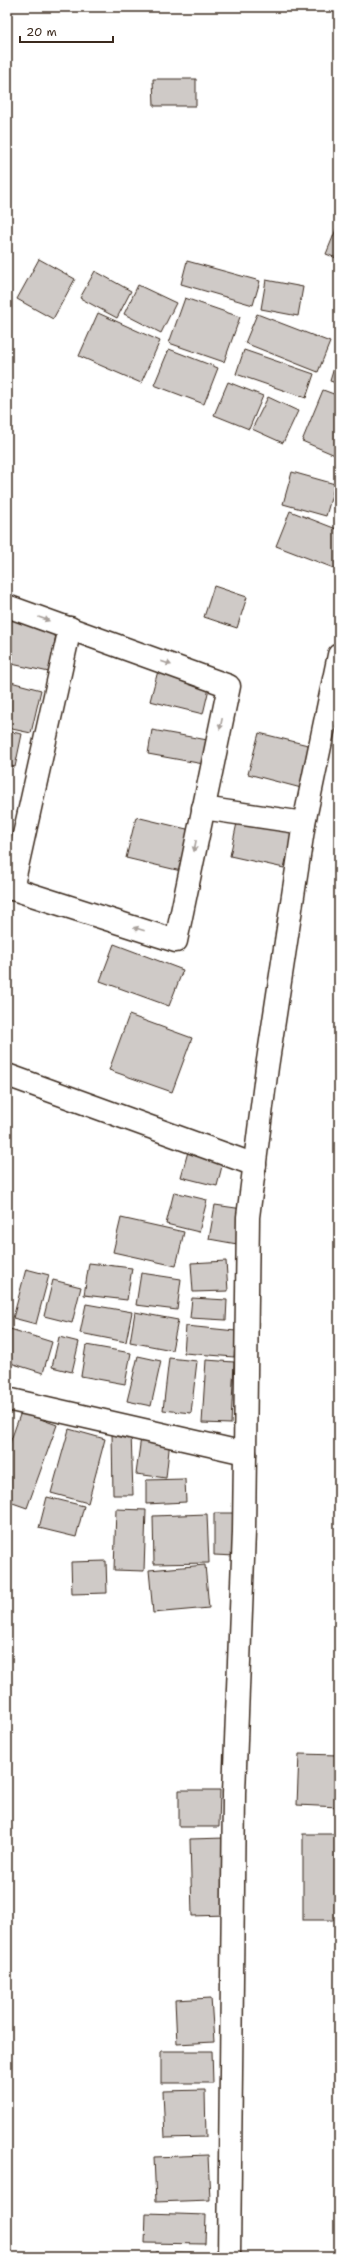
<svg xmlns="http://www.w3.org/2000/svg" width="346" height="2264" font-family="'Shantell Sans',sans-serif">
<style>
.building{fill:#cfcac7;stroke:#3b2a1e}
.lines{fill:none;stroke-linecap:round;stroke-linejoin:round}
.minor-casing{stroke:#3b2a1e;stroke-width:25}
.minor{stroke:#fff;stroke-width:22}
.oneway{fill:#a79f9a}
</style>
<rect width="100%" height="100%" fill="#fff"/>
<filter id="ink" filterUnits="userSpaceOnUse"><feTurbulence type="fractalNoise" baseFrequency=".025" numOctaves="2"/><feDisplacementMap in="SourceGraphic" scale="8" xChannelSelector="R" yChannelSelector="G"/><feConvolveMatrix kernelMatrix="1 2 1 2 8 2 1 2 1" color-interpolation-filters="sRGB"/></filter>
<g filter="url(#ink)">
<g class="building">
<polygon points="153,79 196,79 196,106 154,106"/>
<polygon points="337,227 339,227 339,259 326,254"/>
<polygon points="39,259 75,279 53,319 17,299"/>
<polygon points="187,261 260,281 253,305 181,284"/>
<polygon points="95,271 131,291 117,318 80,298"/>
<polygon points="266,280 303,287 298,316 261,309"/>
<polygon points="138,285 176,303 161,333 124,314"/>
<polygon points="185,298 240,317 224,362 169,343"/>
<polygon points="98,313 160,341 141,383 79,356"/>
<polygon points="257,314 330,342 318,372 245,343"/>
<polygon points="169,349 218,368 204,404 154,385"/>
<polygon points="244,350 314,374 306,398 236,374"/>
<polygon points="339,351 339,384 330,381"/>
<polygon points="228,382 263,396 249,429 214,415"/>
<polygon points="323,390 339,396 339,445 335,455 302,441"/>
<polygon points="268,397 298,411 283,443 252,429"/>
<polygon points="292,472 335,484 326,516 283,504"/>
<polygon points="290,511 339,530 339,570 276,546"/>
<polygon points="214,586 247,597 237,628 204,617"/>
<polygon points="7,619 57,629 49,672 7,663"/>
<polygon points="159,667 211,680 203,714 150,701"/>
<polygon points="7,681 41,690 31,733 7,728"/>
<polygon points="152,730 213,741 209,765 148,754"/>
<polygon points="7,731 22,734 15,767 7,765"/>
<polygon points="259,733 316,747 305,789 248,774"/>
<polygon points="136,817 191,830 181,871 126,858"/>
<polygon points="238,818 293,830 284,868 230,856"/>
<polygon points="114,944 183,970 169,1006 100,981"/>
<polygon points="129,1015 192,1038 172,1092 109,1070"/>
<polygon points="189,1148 224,1158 217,1186 181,1177"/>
<polygon points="174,1192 207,1200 199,1232 166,1224"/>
<polygon points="215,1205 243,1209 237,1244 209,1239"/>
<polygon points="121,1218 184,1232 176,1266 113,1252"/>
<polygon points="226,1261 228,1291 193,1292 191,1263"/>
<polygon points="89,1263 132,1268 127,1300 84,1295"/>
<polygon points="26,1269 49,1275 36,1324 13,1318"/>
<polygon points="141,1273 181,1279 177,1310 136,1305"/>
<polygon points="53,1280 81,1287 72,1323 44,1316"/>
<polygon points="192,1298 227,1300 226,1320 190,1318"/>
<polygon points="86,1304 132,1312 126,1342 80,1333"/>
<polygon points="135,1312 178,1320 172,1350 130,1342"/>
<polygon points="186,1326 236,1331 234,1357 184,1353"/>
<polygon points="7,1328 52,1342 43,1373 7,1362"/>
<polygon points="59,1337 79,1342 72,1372 52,1367"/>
<polygon points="86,1345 131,1353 125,1384 81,1376"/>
<polygon points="138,1356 161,1361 151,1406 127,1401"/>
<polygon points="169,1358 197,1361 191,1413 163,1410"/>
<polygon points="206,1360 234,1362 231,1424 202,1423"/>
<polygon points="21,1412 57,1425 27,1508 7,1501 7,1451"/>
<polygon points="69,1429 105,1439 88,1503 51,1493"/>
<polygon points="112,1432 131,1432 133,1495 113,1495"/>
<polygon points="141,1437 170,1440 166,1478 136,1474"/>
<polygon points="185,1479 186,1502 146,1504 146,1480"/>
<polygon points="47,1497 84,1506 76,1537 39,1528"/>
<polygon points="116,1509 146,1510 144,1571 114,1570"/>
<polygon points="214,1513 235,1513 235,1556 214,1555"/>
<polygon points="207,1514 209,1563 154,1564 153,1516"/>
<polygon points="106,1561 107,1593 72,1594 71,1562"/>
<polygon points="205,1565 209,1608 153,1613 149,1570"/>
<polygon points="299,1754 339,1755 339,1807 297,1805"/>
<polygon points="179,1790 220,1790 219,1827 179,1827"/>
<rect x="303" y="1834" width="36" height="86"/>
<polygon points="225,1838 227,1915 192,1916 190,1839"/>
<polygon points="211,1998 214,2042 177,2044 175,2000"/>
<polygon points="161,2051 212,2051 213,2083 161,2083"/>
<polygon points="205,2090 206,2137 165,2138 163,2091"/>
<polygon points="208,2155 210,2200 156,2202 154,2157"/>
<polygon points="146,2213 206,2215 205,2244 145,2243"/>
<polygon points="156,2252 215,2253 215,2257 156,2257"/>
</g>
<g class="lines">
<defs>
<g id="minor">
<polyline points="7,606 229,686 176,941 7,887"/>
<polyline points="203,808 304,823"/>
<polyline points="12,889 70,628"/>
<polyline points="7,1075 255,1165"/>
<polyline points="7,1399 245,1453"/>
<polyline points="229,2257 234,1793 244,1532 248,1217 267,1067 304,823 339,655"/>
</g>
</defs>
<use href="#minor" class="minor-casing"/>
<use href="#minor" class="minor"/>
</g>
<defs><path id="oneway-solid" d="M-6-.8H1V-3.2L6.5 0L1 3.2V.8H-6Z"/></defs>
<g class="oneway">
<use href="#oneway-solid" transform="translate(44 619) rotate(20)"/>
<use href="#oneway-solid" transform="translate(166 663) rotate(20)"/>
<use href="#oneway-solid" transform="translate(221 724) rotate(102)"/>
<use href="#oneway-solid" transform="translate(195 846) rotate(101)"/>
<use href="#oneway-solid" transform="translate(139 929) rotate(-162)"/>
</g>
</g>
<rect width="346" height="2264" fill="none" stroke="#fff" stroke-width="24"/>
<rect x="12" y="12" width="322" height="2240" fill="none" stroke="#3b2a1e" stroke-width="1.5" filter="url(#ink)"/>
<path d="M20 36v6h93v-6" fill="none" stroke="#3b2a1e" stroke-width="2"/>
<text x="26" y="36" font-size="12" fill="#3b2a1e" stroke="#ffffff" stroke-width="3" paint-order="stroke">20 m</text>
</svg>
